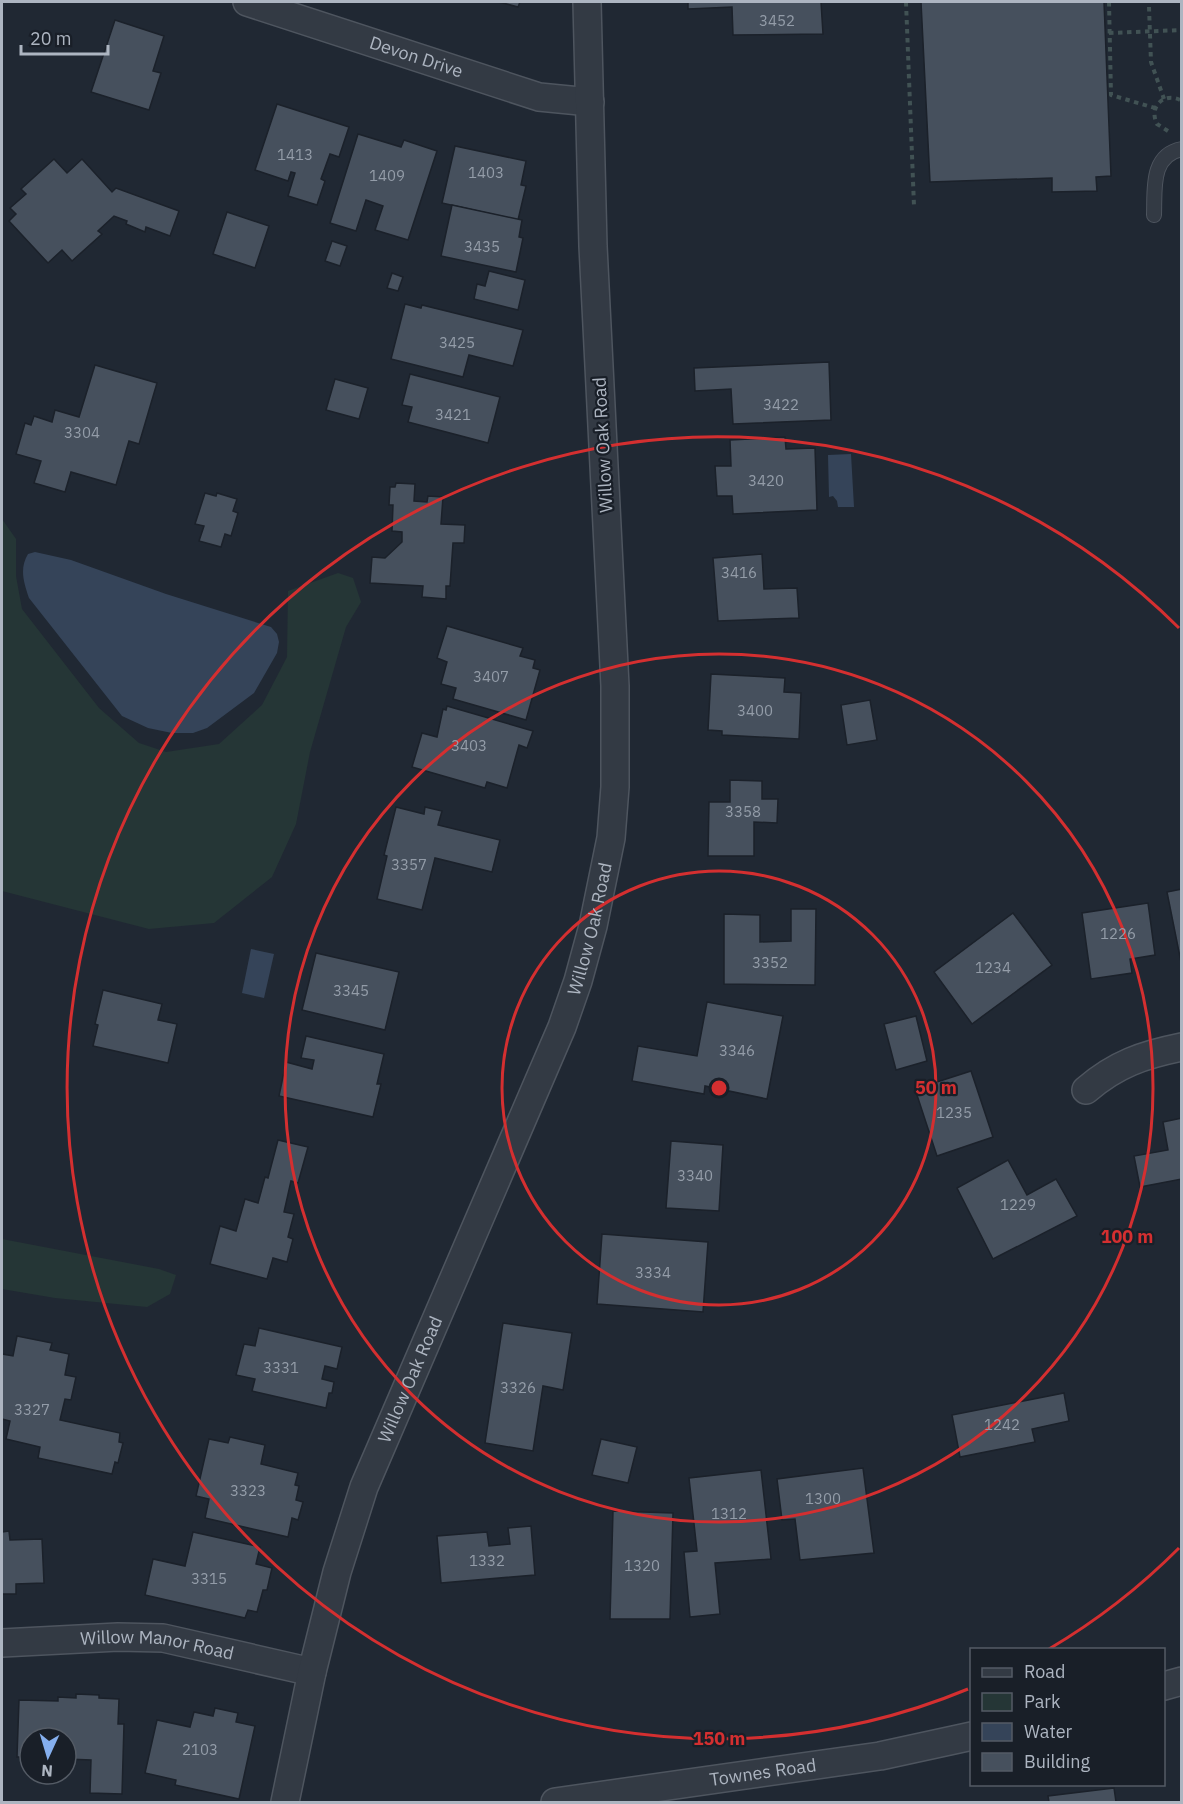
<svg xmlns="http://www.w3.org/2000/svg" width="1183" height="1804" font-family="'IBM Plex Sans',sans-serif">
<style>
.green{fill:#253636}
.water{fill:#354459}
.building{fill:#46505d;stroke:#1b212a;stroke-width:1.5}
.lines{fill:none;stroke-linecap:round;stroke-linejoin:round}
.lane-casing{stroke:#4e555f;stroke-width:16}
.street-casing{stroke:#4e555f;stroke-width:30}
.path{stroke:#415254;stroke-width:4;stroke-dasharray:4.5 4.5;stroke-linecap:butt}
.lane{stroke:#333a44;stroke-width:14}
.street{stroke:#333a44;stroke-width:27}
.ring{fill:none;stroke:#d42f30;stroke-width:3}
.labels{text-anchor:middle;stroke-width:4.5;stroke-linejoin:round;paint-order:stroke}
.number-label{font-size:15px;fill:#939ca8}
.street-label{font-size:18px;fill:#adb5c1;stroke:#191f28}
.centre{fill:#d42f30;stroke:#191f28;stroke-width:3}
.ring-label{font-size:18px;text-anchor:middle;font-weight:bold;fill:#d42f30;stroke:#191f28;stroke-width:4.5;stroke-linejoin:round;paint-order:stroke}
</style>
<rect width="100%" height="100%" fill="#202833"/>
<g class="green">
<polygon points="2,519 16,539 16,576 22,609 99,708 139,743 166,752 219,744 262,705 287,657 288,591 338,573 353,578 361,602 346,627 310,752 296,824 272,877 214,923 149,929 2,891"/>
<polygon points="2,1239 159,1269 176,1275 170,1294 147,1307 55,1298 2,1289"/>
</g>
<g class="water">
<polygon points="851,454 854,507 838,507 837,501 833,496 829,497 828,455"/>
<path d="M35,552L71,560L166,594L271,627L277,634L279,642L277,653L254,693L207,728L193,733H172L148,728L122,716L29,598C24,583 19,569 28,554Z"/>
<polygon points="251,949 274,954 264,998 242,993"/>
</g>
<g class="building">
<polygon points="499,2 520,2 518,7"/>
<polygon points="688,2 821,2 823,34 733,35 732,7 688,9"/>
<polygon points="921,2 1104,2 1111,176 1096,177 1097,191 1052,192 1052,178 930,182"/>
<polygon points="115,20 164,36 153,71 161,73 149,110 91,92"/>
<polygon points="277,104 349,127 339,157 330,154 321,179 325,181 317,205 288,196 295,173 291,172 288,181 255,170"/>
<polygon points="358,134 401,147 404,140 437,151 408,240 375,230 383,206 366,200 356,231 330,223"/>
<polygon points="455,146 526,161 521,185 526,186 518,220 442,203"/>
<polygon points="54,159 67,173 82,159 112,192 116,188 179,211 170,236 146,227 145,232 126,224 127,221 114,216 98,231 102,234 72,261 62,250 48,263 9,221 16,214 10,208 26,194 21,189"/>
<polygon points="452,205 522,220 519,237 523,238 516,272 441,256"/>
<polygon points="227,212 269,226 255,268 213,254"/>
<polygon points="332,241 347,246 340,266 325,261"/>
<polygon points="489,271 525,280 518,310 474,299 477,284 485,286"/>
<polygon points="392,273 403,277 398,291 387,288"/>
<polygon points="405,304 421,308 422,305 523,330 513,366 469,355 463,377 391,359"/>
<polygon points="829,362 831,420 733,424 731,389 695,391 694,368"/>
<polygon points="95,365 157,383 139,444 129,441 116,485 71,472 65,492 34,483 41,461 16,454 25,423 31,425 34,416 52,422 55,410 79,417"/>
<polygon points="410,374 500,397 488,443 408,422 412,407 402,405"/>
<polygon points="335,379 368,388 359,419 326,410"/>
<polygon points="785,437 786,449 815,448 817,510 733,514 732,496 717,496 715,466 731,466 730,440"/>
<polygon points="396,483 415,484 414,501 427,502 428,496 443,497 441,524 465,525 464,543 453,543 450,586 446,586 446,599 422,597 423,586 370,583 372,557 385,558 402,542 402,532 392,531 393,505 389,505 390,487 395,487"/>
<polygon points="205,493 216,496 217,493 237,499 233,511 238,513 231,536 225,534 221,547 199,541 204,526 195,524"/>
<polygon points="762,554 764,589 797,588 799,618 718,621 713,558"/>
<polygon points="447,626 523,648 520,656 535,660 533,668 540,670 526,720 453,699 456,688 441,684 447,662 437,658"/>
<polygon points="711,674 785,678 784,692 801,693 799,739 722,735 722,731 708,730"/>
<polygon points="870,700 877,740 847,745 841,705"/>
<polygon points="447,706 533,731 527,748 519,745 507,788 487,782 485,788 412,767 422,733 437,737 443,709 446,710"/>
<polygon points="730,780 762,781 762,799 778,799 777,823 754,822 754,856 708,856 709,802 730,802"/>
<polygon points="396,807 424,814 425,807 442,811 438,825 500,840 492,872 435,858 422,910 377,899 387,856 384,855"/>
<polygon points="1182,889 1182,967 1167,892"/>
<polygon points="1148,903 1155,955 1130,959 1132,973 1091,979 1082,913"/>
<polygon points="791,909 816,909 815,985 724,984 724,914 760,915 760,942 791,941"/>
<polygon points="1013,913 1052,965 972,1024 934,972"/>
<polygon points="316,953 399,972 385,1030 302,1010"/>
<polygon points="103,990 162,1004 158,1020 177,1024 168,1063 93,1046 98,1025 95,1024"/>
<polygon points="707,1002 783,1016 767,1099 705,1086 704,1094 632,1081 638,1046 697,1056"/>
<polygon points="916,1016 927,1061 896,1070 884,1024"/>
<polygon points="306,1036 384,1054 377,1084 381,1084 373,1117 279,1096 286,1062 312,1069 314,1060 301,1058"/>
<polygon points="971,1071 993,1137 937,1156 915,1089"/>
<polygon points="1182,1118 1182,1179 1140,1187 1134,1156 1168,1150 1163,1122"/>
<polygon points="278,1140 308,1147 298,1183 291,1181 284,1212 294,1214 288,1237 293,1239 287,1262 273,1258 267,1279 210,1264 220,1226 236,1231 245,1199 258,1203 265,1177 268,1178"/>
<polygon points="671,1141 723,1145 719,1211 666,1208"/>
<polygon points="1008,1160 1027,1195 1056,1179 1077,1216 993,1259 957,1188"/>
<polygon points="602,1234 708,1242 703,1312 597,1304"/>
<polygon points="503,1323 572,1333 563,1390 543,1386 533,1451 485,1443"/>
<polygon points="259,1328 342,1347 337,1369 325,1366 322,1379 334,1382 332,1393 329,1393 326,1408 252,1391 255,1379 236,1375 244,1344 255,1346"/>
<polygon points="17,1336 52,1343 50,1350 69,1354 65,1375 76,1377 71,1400 65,1399 60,1420 120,1433 119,1442 123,1443 118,1463 115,1462 112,1474 38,1458 40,1447 6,1439 10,1421 2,1419 2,1354 13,1356"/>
<polygon points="1064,1393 1069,1421 1032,1429 1035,1442 960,1457 952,1415"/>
<polygon points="230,1437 265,1445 261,1464 298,1473 295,1485 299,1486 296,1500 303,1502 298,1520 292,1518 288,1537 205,1518 209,1499 196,1496 209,1439 228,1443"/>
<polygon points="601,1439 637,1447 628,1483 592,1475"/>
<polygon points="863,1468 874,1553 800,1560 795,1519 782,1520 777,1479"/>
<polygon points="761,1470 771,1559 715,1563 720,1614 690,1617 684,1552 697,1551 689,1478"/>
<polygon points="613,1511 673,1513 670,1619 610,1619"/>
<polygon points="531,1526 535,1575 441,1583 437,1536 487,1532 489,1546 510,1544 508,1528"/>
<polygon points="9,1531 10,1540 42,1539 44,1583 16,1584 16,1594 2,1594 2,1532"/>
<polygon points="193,1532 260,1547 256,1564 272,1568 267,1590 263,1590 257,1612 248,1610 245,1618 145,1595 153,1559 185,1566"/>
<polygon points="76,1694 99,1695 99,1698 119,1699 118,1724 124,1724 122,1794 90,1793 91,1760 66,1759 66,1738 30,1738 30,1757 17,1757 19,1700 58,1701 58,1697 76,1698"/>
<polygon points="215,1708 238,1713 236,1722 255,1726 239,1799 175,1785 176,1780 145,1773 157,1720 190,1727 194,1712 213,1716"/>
<polygon points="1114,1788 1116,1802 1049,1802 1048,1796"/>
</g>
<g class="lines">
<defs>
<path id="lane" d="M1154,215C1155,190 1150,155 1182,149"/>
<g id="street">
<path id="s1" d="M247,2L539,97L590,102"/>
<path d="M1086,1090C1116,1064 1143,1055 1182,1047"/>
<path id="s2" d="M2,1643L118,1637L163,1638L312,1672"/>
<polyline points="1164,1686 1182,1681"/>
<path id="s3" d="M285,1802L312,1672L337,1572L364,1487L562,1027L578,981L593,926L611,838L615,787V686L593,246L587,2"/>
<path id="s4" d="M555,1802L880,1756L972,1736"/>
</g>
</defs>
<use href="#lane" class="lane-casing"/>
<use href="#street" class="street-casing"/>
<g class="path">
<polyline points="906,2 914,206"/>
<polyline points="1109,2 1111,95 1155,108"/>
<polyline points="1149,7 1151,62 1164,99"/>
<polyline points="1109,33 1182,30"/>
<path d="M1168,131L1157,124C1148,106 1165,91 1182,101"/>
</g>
<use href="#lane" class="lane"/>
<use href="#street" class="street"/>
</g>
<g class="ring">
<circle cx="719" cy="1088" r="217"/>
<circle cx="719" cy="1088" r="434"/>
<path d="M1179 1548A651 651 0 0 1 1049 1649M968 1689A651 651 0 1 1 1179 628"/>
</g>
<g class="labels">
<g class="number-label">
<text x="777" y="26">3452</text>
<text x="295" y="160">1413</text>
<text x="486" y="178">1403</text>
<text x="387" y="181">1409</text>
<text x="482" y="252">3435</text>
<text x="457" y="348">3425</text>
<text x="781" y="410">3422</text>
<text x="453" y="420">3421</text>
<text x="82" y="438">3304</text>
<text x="766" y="486">3420</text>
<text x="739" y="578">3416</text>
<text x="491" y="682">3407</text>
<text x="755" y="716">3400</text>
<text x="469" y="751">3403</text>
<text x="743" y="817">3358</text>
<text x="409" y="870">3357</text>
<text x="1118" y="939">1226</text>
<text x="770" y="968">3352</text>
<text x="993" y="973">1234</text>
<text x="351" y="996">3345</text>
<text x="737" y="1056">3346</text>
<text x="954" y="1118">1235</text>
<text x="695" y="1181">3340</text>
<text x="1018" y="1210">1229</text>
<text x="653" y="1278">3334</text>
<text x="281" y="1373">3331</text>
<text x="518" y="1393">3326</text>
<text x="32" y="1415">3327</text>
<text x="1002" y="1430">1242</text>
<text x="248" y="1496">3323</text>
<text x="823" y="1504">1300</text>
<text x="729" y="1519">1312</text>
<text x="487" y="1566">1332</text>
<text x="642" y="1571">1320</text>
<text x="209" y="1584">3315</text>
<text x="200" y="1755">2103</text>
</g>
<g class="street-label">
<text dy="6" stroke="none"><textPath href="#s1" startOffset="178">Devon Drive</textPath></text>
<text transform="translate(603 445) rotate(-93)" y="6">Willow Oak Road</text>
<text dy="6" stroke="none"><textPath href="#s3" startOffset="928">Willow Oak Road</textPath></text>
<text dy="6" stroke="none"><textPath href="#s3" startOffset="442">Willow Oak Road</textPath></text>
<text dy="6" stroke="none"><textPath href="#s2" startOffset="156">Willow Manor Road</textPath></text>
<text dy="6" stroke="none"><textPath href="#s4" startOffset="210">Townes Road</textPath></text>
</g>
</g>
<circle cx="719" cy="1088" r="9" class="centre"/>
<g class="ring-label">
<text x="936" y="1094">50 m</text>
<text x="1127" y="1243">100 m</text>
<text x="719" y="1745">150 m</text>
</g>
<rect width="1183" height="1804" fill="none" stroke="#adb5c1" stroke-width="6"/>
<rect x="970" y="1648" width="195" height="138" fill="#191f28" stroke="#545b65" stroke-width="1.5"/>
<rect x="982" y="1668" width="30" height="9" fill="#333a44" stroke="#545b65" stroke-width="1.5"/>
<text x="1024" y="1678" font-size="18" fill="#adb5c1">Road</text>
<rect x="982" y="1693" width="30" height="18" fill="#253636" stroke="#545b65" stroke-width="1.5"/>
<text x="1024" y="1708" font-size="18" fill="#adb5c1">Park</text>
<rect x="982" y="1723" width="30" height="18" fill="#354459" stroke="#545b65" stroke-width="1.5"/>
<text x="1024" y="1738" font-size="18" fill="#adb5c1">Water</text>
<rect x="982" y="1753" width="30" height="18" fill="#46505d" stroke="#545b65" stroke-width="1.5"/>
<text x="1024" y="1768" font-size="18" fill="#adb5c1">Building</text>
<g transform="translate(48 1756) rotate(184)"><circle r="28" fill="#191f28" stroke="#545b65" stroke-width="1.5"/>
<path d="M0-4.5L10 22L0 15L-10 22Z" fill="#85afee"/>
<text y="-9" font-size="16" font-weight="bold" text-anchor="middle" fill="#adb5c1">N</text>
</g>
<path d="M21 45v9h87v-9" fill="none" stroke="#adb5c1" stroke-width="3"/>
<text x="30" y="45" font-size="18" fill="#adb5c1" stroke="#191f28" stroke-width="4.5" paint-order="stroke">20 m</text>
</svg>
